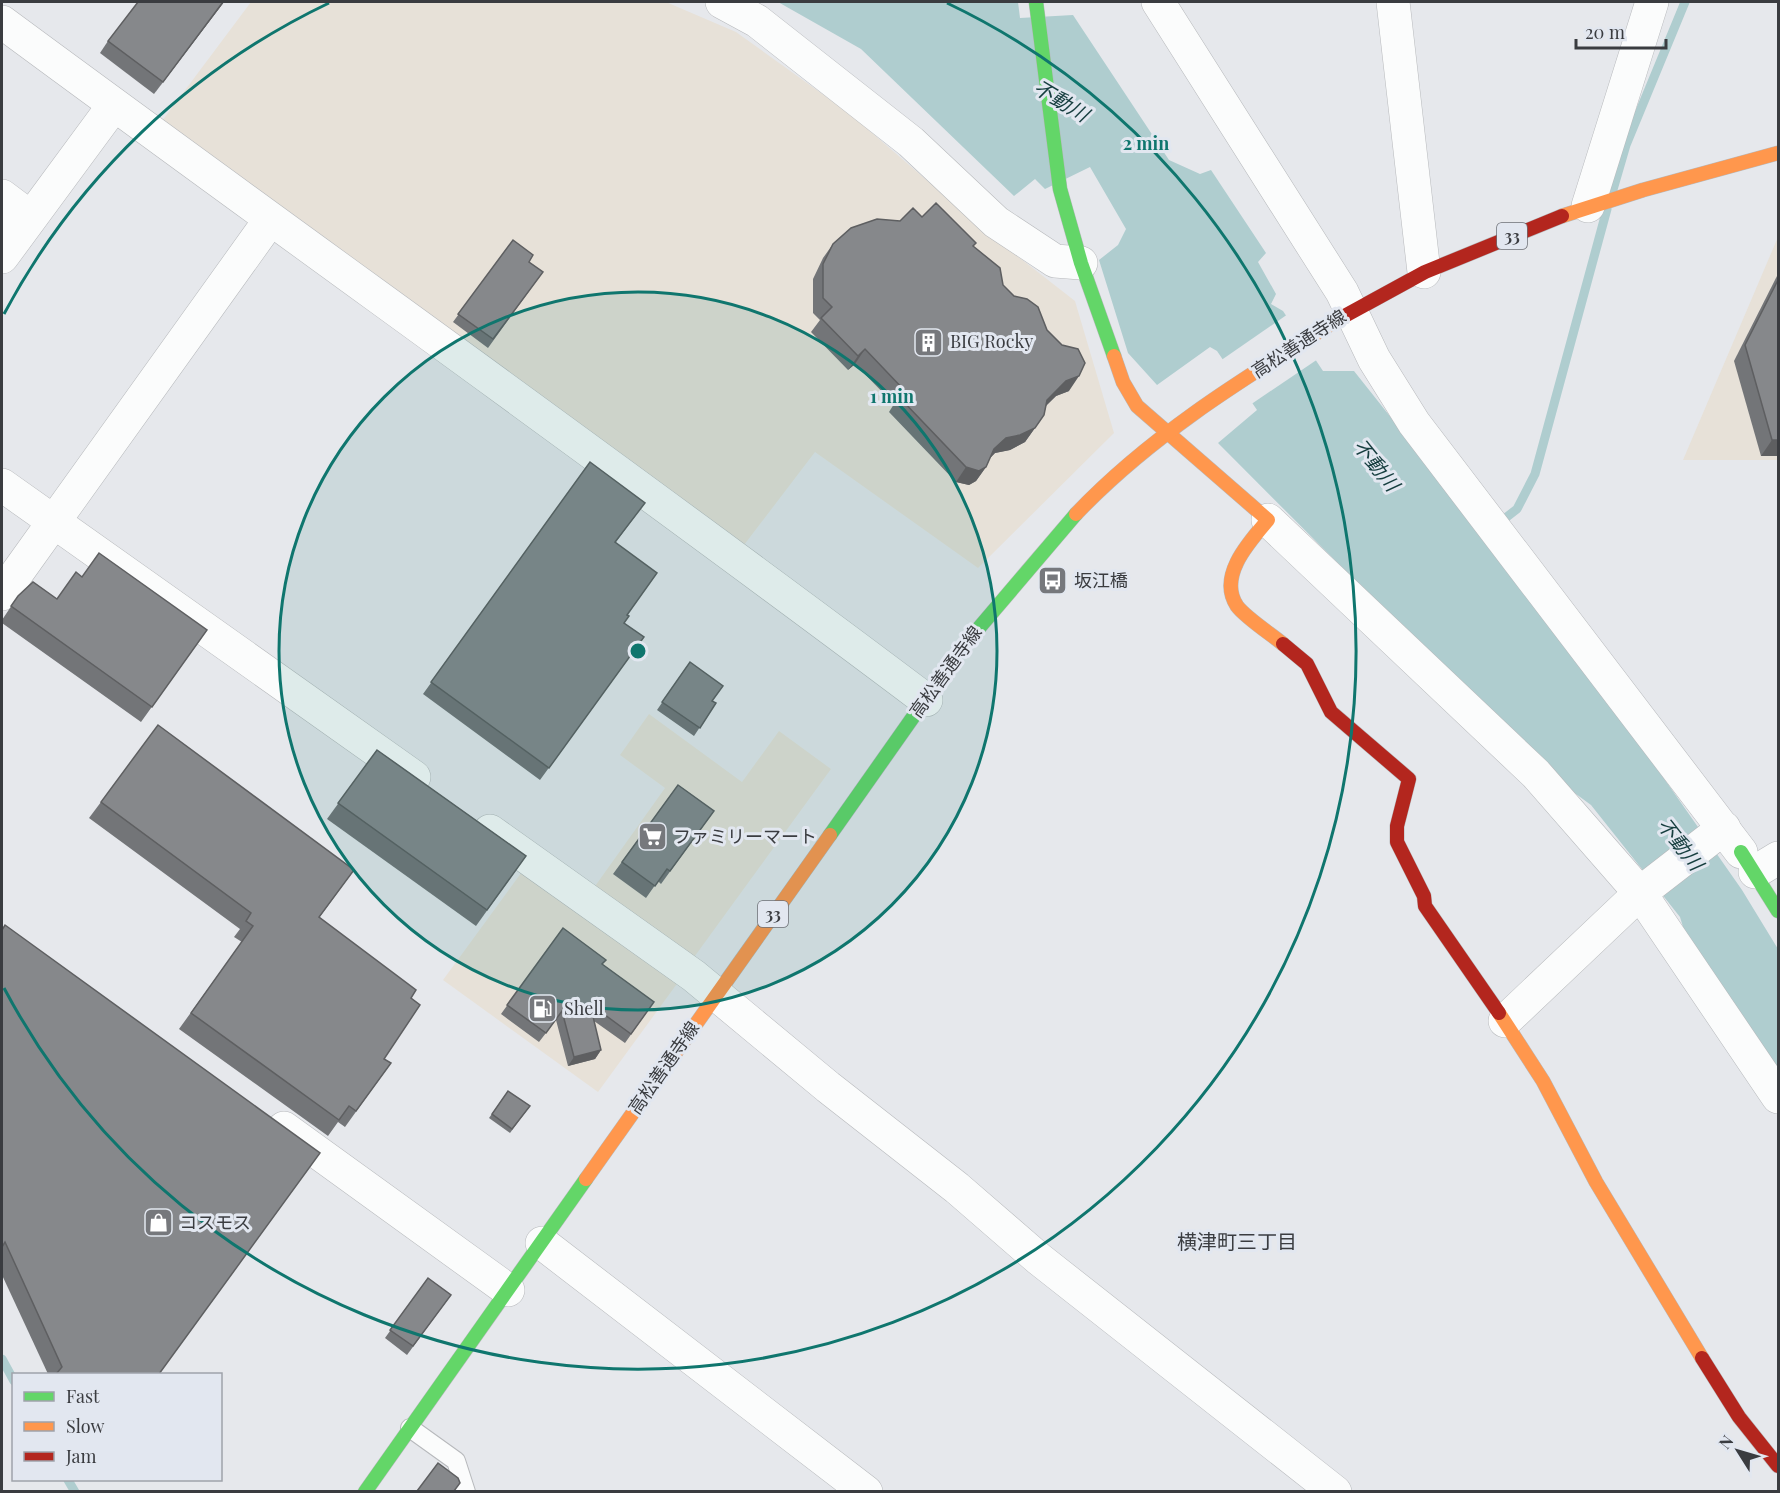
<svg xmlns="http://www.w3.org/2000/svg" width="1780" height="1493" font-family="'Playfair Display','Noto Sans JP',serif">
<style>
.commercial{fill:#e7e1d8}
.water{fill:#afcdcf}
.pier{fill:#e6e8ec}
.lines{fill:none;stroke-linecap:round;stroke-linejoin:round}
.stream{stroke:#afcdcf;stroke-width:9}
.lane-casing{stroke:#b7b9bc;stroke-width:20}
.street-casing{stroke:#b7b9bc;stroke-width:34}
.fast-casing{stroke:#b7b9bc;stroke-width:15}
.slow-casing{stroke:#b7b9bc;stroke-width:15}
.jam-casing{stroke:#b7b9bc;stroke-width:15}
.lane{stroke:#fbfcfc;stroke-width:18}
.street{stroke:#fbfcfc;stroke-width:33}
.fast{stroke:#63d668;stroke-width:14}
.slow{stroke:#ff974d;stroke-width:14}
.jam{stroke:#b3261e;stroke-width:14}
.wall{fill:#737578}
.shaded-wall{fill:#5e5f61}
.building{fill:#86888b;stroke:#5e5f61;stroke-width:1.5}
.ring{fill:none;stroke:#0f766e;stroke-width:3}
.labels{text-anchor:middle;stroke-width:6;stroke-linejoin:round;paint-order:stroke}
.shield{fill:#e2e7f0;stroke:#6c6f75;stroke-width:1.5}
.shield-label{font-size:16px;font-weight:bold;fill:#3a3c40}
.poi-label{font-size:18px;fill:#3a3c40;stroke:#e2e7f0;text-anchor:start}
.street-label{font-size:18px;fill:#3a3c40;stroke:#e2e7f0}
.water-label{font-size:20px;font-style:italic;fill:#163e3f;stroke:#e2e7f0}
.neighbourhood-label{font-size:20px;fill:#3a3c40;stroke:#e2e7f0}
.centre{fill:#0f766e;stroke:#e2e7f0;stroke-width:3}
.ring-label{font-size:18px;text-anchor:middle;font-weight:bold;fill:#0f766e;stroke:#e2e7f0;stroke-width:6;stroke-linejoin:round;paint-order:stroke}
</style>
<rect width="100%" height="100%" fill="#e6e8ec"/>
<g class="commercial">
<polygon points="251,2 666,2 736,32 849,113 989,234 1075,301 1114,433 978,568 815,452 741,549 162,121"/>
<polygon points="1778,237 1778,460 1683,460"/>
<polygon points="649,714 742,782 779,731 831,769 692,960 593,889 665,788 620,755"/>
<polygon points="524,869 679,981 598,1092 443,980"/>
</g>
<polygon class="water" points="778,2 1018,2 1020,18 1073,15 1169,160 1200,174 1211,170 1266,253 1258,262 1276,294 1271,304 1283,311 1323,371 1354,371 1462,507 1663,777 1742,890 1778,949 1778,1072 1684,930 1680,917 1591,805 1546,772 1218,443 1257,410 1217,351 1210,347 1157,385 1128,353 1099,260 1118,245 1126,229 1090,167 1045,189 1035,179 1014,196 861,49"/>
<polygon class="pier" points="1288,314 1318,359 1250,405 1220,361"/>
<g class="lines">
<g class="stream">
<polyline points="1612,193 1626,145 1685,2"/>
<polyline points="1499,523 1517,509 1535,474 1607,209"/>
<polyline points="2,1359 14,1381"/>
<polyline points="68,1480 75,1492"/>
</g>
<defs>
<polyline id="lane" points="410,1428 456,1461 466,1492"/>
<g id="street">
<polyline points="722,2 757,21 911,142 996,222 1055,261 1081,263"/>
<polyline points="1158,2 1342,292 1374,359 1414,423 1741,852"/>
<polyline points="1393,2 1424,272"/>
<path d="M2,22C309,249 621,470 926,700"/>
<polyline points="2,196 18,208 2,231"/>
<polyline points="1588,206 1652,2"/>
<polyline points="2,257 114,105"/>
<polyline points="2,485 414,777"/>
<polyline points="1268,520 1536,774 1640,893 1778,1097"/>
<polyline points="2,594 270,220"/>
<polyline points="490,831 694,976 828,1087 957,1188 1039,1259 1335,1492"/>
<polyline points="1755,872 1778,858"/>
<polyline points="1505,1021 1640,893 1724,828"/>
<polyline points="284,1128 508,1290"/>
<polyline points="542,1243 866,1492"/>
</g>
<g id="fast">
<polyline points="1036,2 1060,189 1081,263 1114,356"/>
<polyline points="830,835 961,649 1076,514"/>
<polyline points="1741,852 1778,911"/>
<polyline points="365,1492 586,1179"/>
</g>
<g id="slow">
<polyline points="1562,216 1643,190 1778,153"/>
<path d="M1114,356L1123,382L1137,406L1268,520C1250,541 1217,576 1237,606C1246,618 1271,634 1283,644"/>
<path d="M1076,514C1152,434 1246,377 1339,319"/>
<polyline points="1499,1013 1543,1081 1596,1182 1702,1358"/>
<polyline points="586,1179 830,835"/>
</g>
<g id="jam">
<polyline points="1339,319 1425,272 1562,216"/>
<polyline points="1283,644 1307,664 1331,712 1409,779 1397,826 1397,842 1424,896 1425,906 1499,1013"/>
<polyline points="1702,1358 1739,1417 1778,1466"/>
</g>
</defs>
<use href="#lane" class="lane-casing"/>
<use href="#street" class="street-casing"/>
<use href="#fast" class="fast-casing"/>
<use href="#slow" class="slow-casing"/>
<use href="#jam" class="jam-casing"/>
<use href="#lane" class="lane"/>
<use href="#street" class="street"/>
<use href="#fast" class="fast"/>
<use href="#slow" class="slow"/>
<use href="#jam" class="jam"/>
</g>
<g class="wall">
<polygon points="224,2 154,94 100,53 108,41"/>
<polygon points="922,217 974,247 1003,285 1069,391 1056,396 1046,406 1044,415 1025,442 1010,450 995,453 990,458 986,467 976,481 969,485 956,482 889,412 894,404 855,364 848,370 811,332 820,320 813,313 813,279 823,258 833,244 900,221"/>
<polygon points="513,240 529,262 543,272 488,348 453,322"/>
<polygon points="1779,272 1779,456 1761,456 1734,361"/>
<polygon points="590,462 636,515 616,542 627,615 624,623 644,637 540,780 423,694"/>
<polygon points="82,577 207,630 141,722 2,623 2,620 18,596 57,599"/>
<polygon points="690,662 712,701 716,703 694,736 657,710"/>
<polygon points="377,750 526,856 476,926 327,819"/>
<polygon points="678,785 714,811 661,884 658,881 646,898 613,874"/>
<polygon points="101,802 354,870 319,918 411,998 384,1059 391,1063 345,1127 338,1122 328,1136 179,1029 242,942 234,937 240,929 89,818"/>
<polygon points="563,928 602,964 654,1002 625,1043 594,1021 601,1050 595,1059 568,1066 556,1020 539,1042 501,1014"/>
<polygon points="2,930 159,1374 48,1374 2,1275"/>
<polygon points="508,1091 530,1106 510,1133 489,1118"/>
<polygon points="428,1278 451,1295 407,1355 385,1338"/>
</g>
<g class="shaded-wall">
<polygon points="223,2 224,2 154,94"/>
<polygon points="865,349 855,364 848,370 858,356"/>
<polygon points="1079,376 1069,391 1056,396 1037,414 1047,400 1066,381"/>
<polygon points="1035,428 1025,442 1010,450 995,453 984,464 994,449 1006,438"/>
<polygon points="1772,440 1779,440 1779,456 1761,456"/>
<polygon points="966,467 986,467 976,481 969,485 956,482"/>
<polygon points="601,1050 595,1059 568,1066 574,1057"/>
</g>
<g class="building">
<polygon points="138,2 223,2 163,82 108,41"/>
<polygon points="936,203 976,243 973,246 1000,268 1003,285 1014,296 1027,299 1038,307 1047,330 1062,345 1078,349 1085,363 1079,376 1066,381 1047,400 1044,415 1035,428 1020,435 1006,438 994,449 986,467 979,471 966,467 899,397 905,391 865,349 858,356 821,318 832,307 823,298 823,264 833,244 851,228 877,219 900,221 913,208 922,217"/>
<polygon points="513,240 533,255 529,262 543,272 493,339 458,314"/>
<polygon points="1779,278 1779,440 1772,440 1745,345"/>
<polygon points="590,462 645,503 615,542 657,573 627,615 629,616 624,623 644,637 549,768 431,682"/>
<polygon points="99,553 207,630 152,707 11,606 18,596 33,582 57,599 76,572 82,577"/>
<polygon points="690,662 723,686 712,701 716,703 700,728 662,702"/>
<polygon points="158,725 354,870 319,917 416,990 411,998 420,1005 384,1059 391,1063 356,1111 349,1106 339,1120 191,1013 253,926 246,921 251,913 101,802"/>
<polygon points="377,750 526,856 487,910 338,803"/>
<polygon points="678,785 714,811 670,871 667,869 655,886 622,862"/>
<polygon points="5,925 320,1153 159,1374 58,1374 57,1373 62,1367 5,1242 2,1247 2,930"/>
<polygon points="563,928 606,960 602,964 654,1002 631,1034 590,1004 601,1050 574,1057 562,1011 546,1033 507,1005"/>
<polygon points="508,1091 530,1106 512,1129 492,1114"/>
<polygon points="428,1278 451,1295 413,1346 390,1330"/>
<polygon points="438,1463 458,1478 460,1483 454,1491 417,1491"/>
</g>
<circle cx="638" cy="651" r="359" fill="#0f766e" fill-opacity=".12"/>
<g class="ring">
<circle cx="638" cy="651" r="359"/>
<path d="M4 314A718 718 0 0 1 329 3M947 3A718 718 0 1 1 4 988"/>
</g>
<defs>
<symbol id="building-square" viewBox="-11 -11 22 22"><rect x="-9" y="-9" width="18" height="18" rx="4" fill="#76787c" stroke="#e2e7f0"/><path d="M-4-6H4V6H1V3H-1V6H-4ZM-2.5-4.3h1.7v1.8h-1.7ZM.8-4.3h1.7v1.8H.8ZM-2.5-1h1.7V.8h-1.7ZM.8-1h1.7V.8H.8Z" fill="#fff"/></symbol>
<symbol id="bus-square" viewBox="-11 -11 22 22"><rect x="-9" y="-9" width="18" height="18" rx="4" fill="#76787c" stroke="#e2e7f0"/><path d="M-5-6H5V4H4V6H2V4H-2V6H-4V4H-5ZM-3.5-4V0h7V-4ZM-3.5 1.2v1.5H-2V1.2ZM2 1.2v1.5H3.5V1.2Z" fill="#fff"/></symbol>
<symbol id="supermarket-square" viewBox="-11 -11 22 22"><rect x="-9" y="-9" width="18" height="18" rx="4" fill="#76787c" stroke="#e2e7f0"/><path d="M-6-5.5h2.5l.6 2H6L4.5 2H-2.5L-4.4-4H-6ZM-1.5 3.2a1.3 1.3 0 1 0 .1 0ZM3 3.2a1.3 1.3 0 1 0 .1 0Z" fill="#fff"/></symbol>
<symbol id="fuel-square" viewBox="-11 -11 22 22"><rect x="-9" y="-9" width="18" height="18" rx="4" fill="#76787c" stroke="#e2e7f0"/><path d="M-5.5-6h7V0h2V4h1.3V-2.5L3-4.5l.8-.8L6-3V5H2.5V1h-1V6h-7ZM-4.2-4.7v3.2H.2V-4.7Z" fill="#fff"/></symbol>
<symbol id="shop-square" viewBox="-11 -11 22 22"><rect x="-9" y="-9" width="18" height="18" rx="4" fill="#76787c" stroke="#e2e7f0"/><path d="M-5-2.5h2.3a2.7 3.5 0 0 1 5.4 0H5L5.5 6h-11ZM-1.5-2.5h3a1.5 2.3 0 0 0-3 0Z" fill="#fff"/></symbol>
</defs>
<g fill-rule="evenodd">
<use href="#building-square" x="912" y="326" width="33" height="33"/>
<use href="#bus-square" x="1036" y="564" width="33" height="33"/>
<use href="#supermarket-square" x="636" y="820" width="33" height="33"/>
<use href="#fuel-square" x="526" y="992" width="33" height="33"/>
<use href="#shop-square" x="142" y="1206" width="33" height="33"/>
</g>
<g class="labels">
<g class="shield">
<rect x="1497" y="223" width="30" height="26" rx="4.5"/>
<rect x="758" y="901" width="30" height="26" rx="4.5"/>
</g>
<g class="shield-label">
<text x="1512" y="242">33</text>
<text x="773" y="920">33</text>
</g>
<g class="poi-label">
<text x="950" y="348">BIG Rocky</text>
<text x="1074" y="587">坂江橋</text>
<text x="673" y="843">ファミリーマート</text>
<text x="564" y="1015">Shell</text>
<text x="179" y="1229">コスモス</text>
</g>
<g class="street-label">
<text transform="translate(1299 344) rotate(-33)" y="6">高松善通寺線</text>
<text transform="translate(946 672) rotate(-54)" y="6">高松善通寺線</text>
<text transform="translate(664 1068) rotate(-55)" y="6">高松善通寺線</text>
</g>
<g class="water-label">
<text transform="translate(1061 101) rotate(31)" y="7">不動川</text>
<text transform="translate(1376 465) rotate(51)" y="7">不動川</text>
<text transform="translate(1680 844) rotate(52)" y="7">不動川</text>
</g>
<g class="neighbourhood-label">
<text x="1237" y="1249">横津町三丁目</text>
</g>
</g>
<circle cx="638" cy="651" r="9" class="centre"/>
<g class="ring-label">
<text x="1146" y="150">2 min</text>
<text x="892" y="403">1 min</text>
</g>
<rect width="1780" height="1493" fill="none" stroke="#3a3c40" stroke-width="6"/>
<rect x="12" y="1373" width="210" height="108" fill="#e2e7f0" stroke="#9fa3aa" stroke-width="1.5"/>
<rect x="24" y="1392" width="30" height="9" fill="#63d668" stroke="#9fa3aa" stroke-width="1.5"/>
<text x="66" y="1403" font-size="18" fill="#3a3c40">Fast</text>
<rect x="24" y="1422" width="30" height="9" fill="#ff974d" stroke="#9fa3aa" stroke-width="1.5"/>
<text x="66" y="1433" font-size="18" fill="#3a3c40">Slow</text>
<rect x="24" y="1452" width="30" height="9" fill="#b3261e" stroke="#9fa3aa" stroke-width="1.5"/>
<text x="66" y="1463" font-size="18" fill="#3a3c40">Jam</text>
<g transform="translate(1738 1451) rotate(307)" stroke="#e2e7f0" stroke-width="4.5" paint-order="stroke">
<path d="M0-4.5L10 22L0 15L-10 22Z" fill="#3a3c40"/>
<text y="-9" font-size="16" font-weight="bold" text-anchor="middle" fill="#3a3c40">N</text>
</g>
<path d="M1576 39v9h90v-9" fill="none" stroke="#3a3c40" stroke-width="3"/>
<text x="1585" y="39" font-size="18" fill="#3a3c40" stroke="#e2e7f0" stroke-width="4.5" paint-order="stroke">20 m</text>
</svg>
